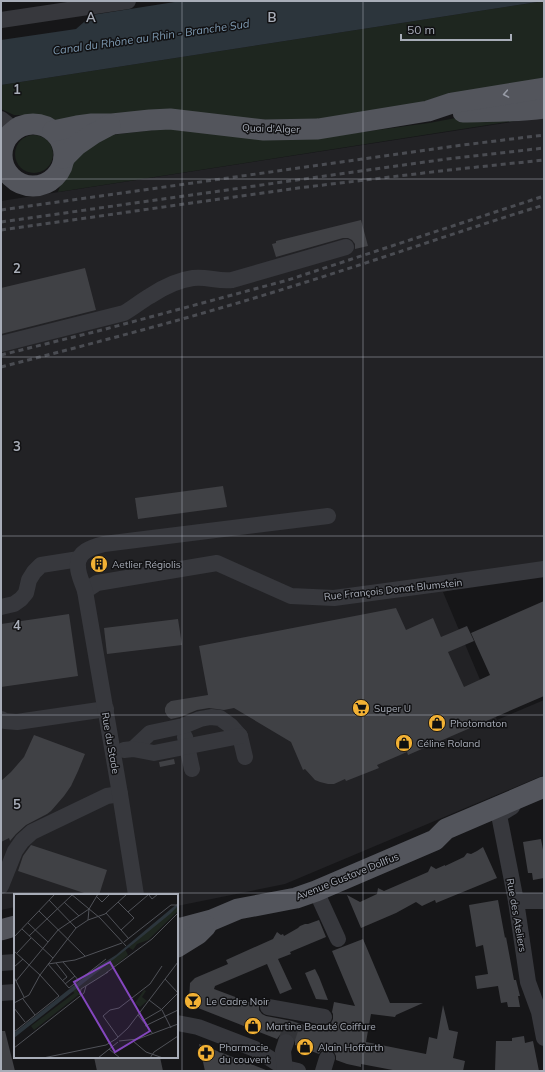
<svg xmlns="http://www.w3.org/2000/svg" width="545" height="1072" font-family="Mulish,sans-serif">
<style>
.built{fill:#222225}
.green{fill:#1e261f}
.water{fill:#2c353c}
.building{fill:#404145}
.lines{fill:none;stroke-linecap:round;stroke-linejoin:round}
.minor-tunnel{stroke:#333438;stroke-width:16;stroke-dasharray:16 8;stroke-linecap:butt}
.minor{stroke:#37383d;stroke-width:16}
.major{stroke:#53555c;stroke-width:21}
.rail{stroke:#4a4c52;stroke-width:3;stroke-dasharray:5 4;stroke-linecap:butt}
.oneway{stroke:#979ba6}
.grid{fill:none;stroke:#a8adb8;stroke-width:1;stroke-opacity:0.55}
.labels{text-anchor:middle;stroke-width:3;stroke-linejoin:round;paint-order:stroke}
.street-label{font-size:10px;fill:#a8adb8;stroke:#111113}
.poi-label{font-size:10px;fill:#a8adb8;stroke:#111113;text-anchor:start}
.water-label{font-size:11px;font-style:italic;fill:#7f9bb3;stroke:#111113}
.inset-road{fill:none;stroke:#505258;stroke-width:1}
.view{fill:#8446be;fill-opacity:0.15;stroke:#8446be;stroke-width:2}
.inset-edge{fill:none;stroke:#a8adb8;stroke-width:2}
.grid-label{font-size:13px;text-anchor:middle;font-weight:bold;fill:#a8adb8;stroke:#111113;stroke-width:3;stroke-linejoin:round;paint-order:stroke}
</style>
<rect width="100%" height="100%" fill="#161618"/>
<polygon class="built" points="544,117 544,571 443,592 497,720 544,700 544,775 285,884 177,906 177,895 15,895 15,907 1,910 1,201"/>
<g class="green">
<polygon points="544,1 544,84 322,120 61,122 35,115 14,115 1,109 1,85"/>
<polygon points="461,117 486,117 514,121 58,192 61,183 67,174 73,162 81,150 111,135 171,128 318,138 429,123"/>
<circle cx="34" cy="154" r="19"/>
</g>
<polygon class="water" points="181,1 544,1 1,85 1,40 76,29 92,15"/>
<g class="building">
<polygon points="361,220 368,246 355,249 355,244 352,240 348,238 343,238 276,257 272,244 276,243 276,241"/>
<polygon points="85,268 96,310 1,334 1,288"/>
<polygon points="223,486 227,507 138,519 135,498"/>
<polygon points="544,601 544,696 408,755 407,752 377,765 379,768 346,781 345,779 334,784 328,784 320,782 315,780 305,769 303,770 291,742 234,708 224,710 209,708 197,710 180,717 171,719 168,717 165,712 165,708 167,704 171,701 208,695 199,646 396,608 406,630 433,618 441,637 467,626 474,641 448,652 464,687 490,675 471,633"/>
<polygon points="69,614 78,676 1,687 1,624"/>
<polygon points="178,619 182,645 107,654 104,628"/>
<polygon points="34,735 85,754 78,771 71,786 64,796 51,811 47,814 26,825 16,834 10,841 9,838 1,842 1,781 11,772 24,757"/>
<polygon points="174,759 175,764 160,767 159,762"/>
<polygon points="541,839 544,855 544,878 533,880 532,873 528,873 523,842"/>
<polygon points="31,845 107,870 99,895 90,895 18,871 23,856"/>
<polygon points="483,847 497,878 436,903 435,900 422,906 416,902 396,913 361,928 347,895 360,902 377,894 378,888 384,891 428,872 431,866 436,869 445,865 445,866 464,857 467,853 471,854 477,851"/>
<polygon points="498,900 505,938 506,937 514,980 516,980 520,996 518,996 520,1007 508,1007 507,1002 501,1003 498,986 477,989 475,976 488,974 483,945 476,947 469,905"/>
<polygon points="319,920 326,937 290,952 291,954 278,959 292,989 280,994 267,964 215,986 214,989 259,1006 259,1010 262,1014 266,1016 292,1021 307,1026 308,1024 328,1031 329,1025 331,1023 333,1019 333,1014 332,1012 334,1002 355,1006 332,951 363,939 390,1003 423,1003 396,1015 395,1017 371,1014 366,1042 426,1054 429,1037 437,1039 443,1005 449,1030 458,1032 453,1058 465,1061 463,1071 398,1071 361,1064 361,1067 347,1064 336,1060 336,1056 334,1052 330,1049 325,1049 321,1051 319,1054 295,1045 295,1040 293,1036 289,1033 284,1033 280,1035 277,1039 193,1006 189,1000 190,983 195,978 228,964 226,960 273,939 277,932 281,935 283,934 284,936 298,928 300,926 305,924 308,924"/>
<polygon points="315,969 319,977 328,1000 316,999 305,973"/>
<polygon points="1,1031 5,1031 15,1071 1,1071"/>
<polygon points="524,1036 525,1043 533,1041 539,1071 495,1071 496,1041 512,1041 512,1038"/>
<polygon points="199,1044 266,1070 266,1071 205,1071"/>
<polygon points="94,1057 160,1057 163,1071 97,1071"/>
</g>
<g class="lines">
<polyline class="minor-tunnel" points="286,1042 293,1021"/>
<g class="minor">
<polyline points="1,20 128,1"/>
<polyline points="1,119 15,130"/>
<path d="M1,344L124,313C133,308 141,301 150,296C162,288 178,280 193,278C206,276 219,282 232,280L346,247"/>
<polyline points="85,591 97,583 217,563 291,596 334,598 460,581 544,569"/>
<polyline points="1,607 14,604 21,599 26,593 29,580 34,572 41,565 79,559"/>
<polyline points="1,719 5,721 17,722 106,709"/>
<polyline points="185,737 192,769"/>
<polyline points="133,749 150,733 183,726 200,719 211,717 220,718 231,726 240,736 245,757"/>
<polyline points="124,750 133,749 154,753 240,736"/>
<polyline points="514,803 512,807 499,815 516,901 528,982 539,1012 544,1038"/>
<polyline points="1,886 15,851 22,841 32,832 107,796 120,794"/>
<polyline points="316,891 338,939"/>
<path d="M136,895L120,794L85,591C83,584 78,575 78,567C76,552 92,547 104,544L328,516"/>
<polyline points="516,901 544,901"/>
<polyline points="1,963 15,962"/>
<polyline points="1,993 15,992"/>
<polyline points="268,1007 324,1017"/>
<polyline points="177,1023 198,1027 255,1049 285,1068 298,1071"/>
<polyline points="285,1071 283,1051 286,1042"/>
<polyline points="323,1071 327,1058"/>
</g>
<g class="major">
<path d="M463,112C490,111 517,112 544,108"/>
<circle cx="33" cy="155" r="31"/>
<polyline points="53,131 77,126 92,124 112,124 150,120 170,119 264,130 318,129 428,111 452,103 544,88"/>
<polyline points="64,158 77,145 93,134 110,125"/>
<polyline points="177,928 182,928 212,920 238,909 296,898 316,891 435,840 446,829 544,787"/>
<polyline points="1,930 15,926"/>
<polyline points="177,947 198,934 206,926"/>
</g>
<g class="rail">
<polyline points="1,210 455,146 544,135"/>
<polyline points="1,222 297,180 447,159 544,148"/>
<polyline points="1,230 298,188 449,170 544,160"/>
<polyline points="1,355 102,330 288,280 544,196"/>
<path d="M1,367C98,342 195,317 290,287C375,261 459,231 544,205"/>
</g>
</g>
<defs><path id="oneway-chevron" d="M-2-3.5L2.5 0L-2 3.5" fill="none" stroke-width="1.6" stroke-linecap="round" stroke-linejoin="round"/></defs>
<use class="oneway" href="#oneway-chevron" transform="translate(506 94) rotate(170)"/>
<path class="grid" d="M182,1V1071M363,1V1071M1,179H544M1,357H544M1,536H544M1,715H544M1,893H544"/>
<defs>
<symbol id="building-disc" viewBox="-11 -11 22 22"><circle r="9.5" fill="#f2b134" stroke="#111113"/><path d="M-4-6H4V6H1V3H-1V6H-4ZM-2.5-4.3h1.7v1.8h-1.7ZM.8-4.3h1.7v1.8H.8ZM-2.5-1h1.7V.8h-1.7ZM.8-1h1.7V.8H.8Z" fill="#111"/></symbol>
<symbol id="supermarket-disc" viewBox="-11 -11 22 22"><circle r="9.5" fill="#f2b134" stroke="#111113"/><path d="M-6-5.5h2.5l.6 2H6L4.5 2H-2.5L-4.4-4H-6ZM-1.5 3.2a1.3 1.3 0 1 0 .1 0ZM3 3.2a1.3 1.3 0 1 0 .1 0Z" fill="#111"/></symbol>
<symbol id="shop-disc" viewBox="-11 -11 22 22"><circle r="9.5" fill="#f2b134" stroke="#111113"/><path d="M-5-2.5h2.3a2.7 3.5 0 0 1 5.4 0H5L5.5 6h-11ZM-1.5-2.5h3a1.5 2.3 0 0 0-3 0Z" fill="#111"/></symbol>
<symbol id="bar-disc" viewBox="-11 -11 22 22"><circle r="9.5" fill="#f2b134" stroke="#111113"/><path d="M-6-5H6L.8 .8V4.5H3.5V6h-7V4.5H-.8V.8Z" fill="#111"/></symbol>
<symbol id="pharmacy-disc" viewBox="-11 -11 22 22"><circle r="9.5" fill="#f2b134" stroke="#111113"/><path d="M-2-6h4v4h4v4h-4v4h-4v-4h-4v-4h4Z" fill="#111"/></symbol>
</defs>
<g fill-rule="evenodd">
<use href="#building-disc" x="89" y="554" width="20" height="20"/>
<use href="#supermarket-disc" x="351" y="698" width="20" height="20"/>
<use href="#shop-disc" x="427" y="713" width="20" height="20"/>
<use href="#shop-disc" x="394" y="733" width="20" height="20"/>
<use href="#bar-disc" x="183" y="991" width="20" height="20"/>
<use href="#shop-disc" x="243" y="1016" width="20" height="20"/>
<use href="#shop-disc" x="295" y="1037" width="20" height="20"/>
<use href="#pharmacy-disc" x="196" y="1043" width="20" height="20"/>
</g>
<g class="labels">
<g class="street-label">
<text transform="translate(271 128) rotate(2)" y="4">Quai d'Alger</text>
<text transform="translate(393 589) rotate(-6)" y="4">Rue François Donat Blumstein</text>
<text transform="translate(111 743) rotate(80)" y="4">Rue du Stade</text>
<text transform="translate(347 876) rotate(-22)" y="4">Avenue Gustave Dollfus</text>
<text transform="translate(517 915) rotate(80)" y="4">Rue des Ateliers</text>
</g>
<g class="poi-label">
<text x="112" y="568">Aetlier Régiolis</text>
<text x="374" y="712">Super U</text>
<text x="450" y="727">Photomaton</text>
<text x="417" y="747">Céline Roland</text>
<text x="206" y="1005">Le Cadre Noir</text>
<text x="266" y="1030">Martine Beauté Coiffure</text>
<text x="219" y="1051">Pharmacie<tspan x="219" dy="12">du couvent</tspan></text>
<text x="318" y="1051">Alain Hoffarth</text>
</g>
<g class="water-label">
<text transform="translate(151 37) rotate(-8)" y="4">Canal du Rhône au Rhin - Branche Sud</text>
</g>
</g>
<g transform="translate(14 894)">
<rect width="164" height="164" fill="#161618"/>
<path d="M164,12V17L134,46L123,50L119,56L114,53ZM111,55L114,61L86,84L60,99L59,97ZM130,96L132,97L128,103L133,107L126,113L121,109ZM63,97L66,100L63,102L20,136L17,132Z" fill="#1e261f"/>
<path d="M164,9V12L156,20L119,50L0,144V139L83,73L102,61Z" fill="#2c353c"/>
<path class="inset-road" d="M57,0L86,24L112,52M135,1L138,5L144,0M82,2L88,8L96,0M35,6L62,34M50,8L65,22M104,8L120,24L107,36M25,17L71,62M114,18L134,1M92,19L115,45M74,26L75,15L84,0M14,29L34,48M8,35L39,64M15,42L58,1M0,43L41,0M110,48L157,11H164M0,57L26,81M3,59L17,44M49,68L65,87M42,69L53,83L48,87M34,70L55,94L92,65M34,70L61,66L108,49M0,73L9,65M92,79L138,45L164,19M0,83L10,103M151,85L164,99M2,87L44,36L75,15M51,90L61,82M66,101L67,95L94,78M9,105L21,121M135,106L148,116L157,134M0,109L15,101L26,81L62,34L74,26L91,20L113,0M0,114L11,128M124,121L139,140M128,127L147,116L164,99M131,132L164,116M0,138L45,102L26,81M104,143L89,122L96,116L105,114L136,90L148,72M105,147L124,145L164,130M119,147L132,158L149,164M0,154L70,99L72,92M95,155L106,164M29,164L92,151L102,145L114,134L164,68M84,164L104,148M136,164L140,158L164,142"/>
<path class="view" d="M96,68L136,137L101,158L60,88Z"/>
<rect width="164" height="164" class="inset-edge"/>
</g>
<g class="grid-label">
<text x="91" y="22">A</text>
<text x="272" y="22">B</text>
<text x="17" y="94">1</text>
<text x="17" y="273">2</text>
<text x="17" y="451">3</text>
<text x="17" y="630">4</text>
<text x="17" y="809">5</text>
</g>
<rect width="545" height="1072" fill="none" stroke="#a8adb8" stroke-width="4"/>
<path d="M401 34v6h110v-6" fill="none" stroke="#a8adb8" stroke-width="2"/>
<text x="407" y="34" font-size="12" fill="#a8adb8" stroke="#111113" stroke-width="3" paint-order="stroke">50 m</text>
</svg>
